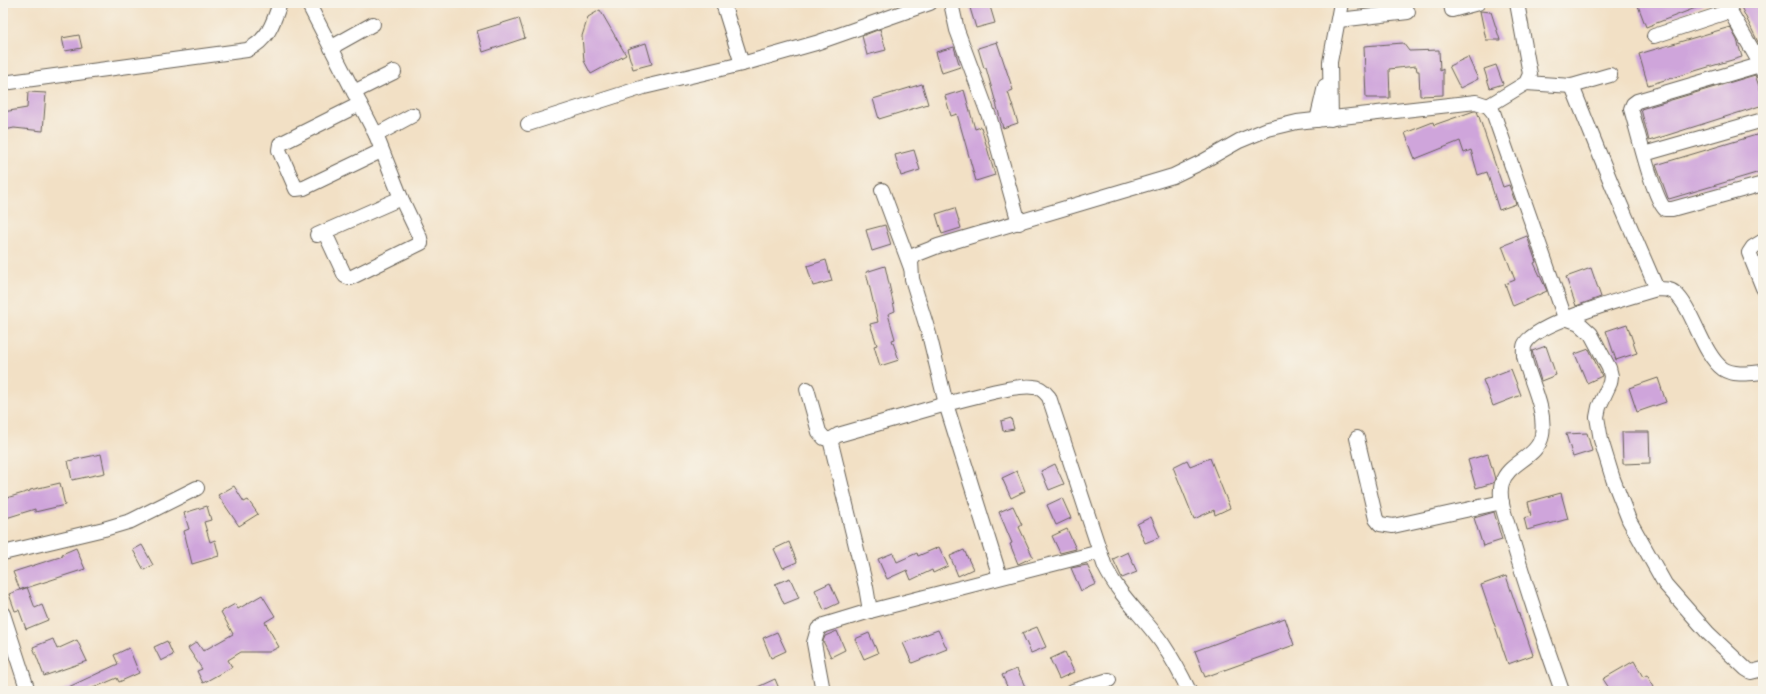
<svg xmlns="http://www.w3.org/2000/svg" width="1766" height="694" font-family="Pangolin,sans-serif">
<style>
.building{fill:#cfa5db}
.lines{fill:none;stroke-linecap:round;stroke-linejoin:round}
.minor-casing{stroke:#676157;stroke-width:16}
.minor{stroke:#fff;stroke-width:14}
</style>
<rect width="100%" height="100%" fill="#f7f3e8"/>
<filter id="ink" filterUnits="userSpaceOnUse"><feTurbulence type="fractalNoise" baseFrequency=".025" numOctaves="2"/><feDisplacementMap in="SourceGraphic" scale="8" xChannelSelector="R" yChannelSelector="G"/><feConvolveMatrix kernelMatrix="1 2 1 2 8 2 1 2 1" color-interpolation-filters="sRGB"/></filter>
<filter id="wash" filterUnits="userSpaceOnUse"><feTurbulence type="fractalNoise" baseFrequency=".012" numOctaves="4" result="noise"/><feDisplacementMap in="SourceGraphic" scale="16" xChannelSelector="R" yChannelSelector="G"/><feGaussianBlur stdDeviation="0.9" result="paint"/><feColorMatrix in="noise" values="0 0 0 0 0 0 0 0 0 0 0 0 0 0 0 0 0 1.4 0 .05"/><feComposite in="paint" operator="in"/></filter>
<g filter="url(#wash)">
<rect width="100%" height="100%" fill="#f2e0c5"/>
<g id="blocks">
<g class="building">
<polygon points="986,3 989,3 995,23 976,28 970,8"/>
<polygon points="1637,3 1706,3 1706,4 1646,27"/>
<polygon points="1739,3 1763,3 1763,51 1757,40"/>
<polygon points="600,10 626,55 591,74 584,61 582,36 588,17"/>
<polygon points="1480,11 1491,12 1500,40 1486,40"/>
<polygon points="519,18 525,38 483,52 477,31"/>
<polygon points="1730,27 1737,40 1742,57 1648,85 1639,54"/>
<polygon points="880,29 886,50 867,55 862,36"/>
<polygon points="79,35 82,48 65,51 62,38"/>
<polygon points="997,42 1013,90 1008,92 1018,123 1003,128 986,68 984,68 978,48"/>
<polygon points="646,43 652,64 633,69 627,49"/>
<polygon points="1403,43 1409,51 1439,50 1440,71 1443,69 1443,95 1420,96 1419,71 1417,71 1416,66 1389,69 1390,98 1366,98 1364,46"/>
<polygon points="954,47 960,67 942,73 936,52"/>
<polygon points="1468,57 1478,79 1460,88 1449,66"/>
<polygon points="1496,65 1503,84 1490,88 1484,69"/>
<polygon points="1755,75 1763,97 1763,105 1649,141 1641,109"/>
<polygon points="922,84 928,104 879,119 873,99"/>
<polygon points="964,90 975,129 981,127 995,175 976,181 957,114 951,116 945,96"/>
<polygon points="28,92 46,93 43,131 14,128 5,130 3,112 27,108"/>
<polygon points="1474,111 1477,111 1503,187 1509,185 1516,204 1499,210 1487,172 1478,175 1471,150 1464,153 1460,141 1415,159 1405,133 1433,122 1434,125"/>
<polygon points="1763,133 1763,171 1669,199 1668,198 1656,165"/>
<polygon points="914,150 920,170 901,176 895,155"/>
<polygon points="955,208 961,228 942,234 936,214"/>
<polygon points="885,225 891,245 872,251 866,230"/>
<polygon points="1527,236 1536,262 1534,263 1547,291 1513,306 1505,284 1515,280 1502,246"/>
<polygon points="826,260 832,281 813,286 807,266"/>
<polygon points="885,266 895,311 888,314 895,339 892,340 899,360 880,366 874,346 877,345 870,324 878,322 866,272"/>
<polygon points="1591,268 1601,297 1576,306 1566,277"/>
<polygon points="1627,324 1637,353 1616,360 1606,331"/>
<polygon points="1546,346 1556,375 1541,381 1532,351"/>
<polygon points="1589,349 1602,376 1587,383 1575,354"/>
<polygon points="1511,369 1521,395 1493,406 1483,380"/>
<polygon points="1658,378 1666,402 1637,412 1629,388"/>
<polygon points="1011,418 1014,429 1003,431 1001,421"/>
<polygon points="1622,432 1649,432 1650,463 1623,464"/>
<polygon points="1587,433 1592,451 1573,457 1566,434"/>
<polygon points="101,454 105,473 72,480 68,461"/>
<polygon points="1488,454 1495,479 1493,483 1476,488 1468,460"/>
<polygon points="1210,458 1230,508 1215,515 1214,510 1194,519 1173,467 1187,460 1190,466"/>
<polygon points="1055,464 1064,484 1049,490 1041,471"/>
<polygon points="1017,471 1025,491 1011,498 1002,478"/>
<polygon points="60,483 65,505 35,512 35,509 3,519 3,499 30,491 30,490"/>
<polygon points="234,486 244,502 248,500 258,514 239,526 218,495"/>
<polygon points="1561,493 1568,519 1527,530 1524,518 1531,516 1528,502"/>
<polygon points="1062,498 1071,518 1056,525 1047,505"/>
<polygon points="207,506 211,520 204,522 210,542 215,540 219,556 192,564 184,531 189,529 184,513"/>
<polygon points="1013,506 1022,525 1019,527 1033,557 1018,564 1010,544 1012,543 999,512"/>
<polygon points="1494,512 1502,540 1483,546 1474,518"/>
<polygon points="1151,517 1160,537 1145,543 1137,524"/>
<polygon points="1067,529 1076,549 1060,553 1052,536"/>
<polygon points="789,542 797,562 783,568 774,549"/>
<polygon points="142,545 153,565 144,570 133,550"/>
<polygon points="939,547 948,566 933,573 932,570 911,580 907,570 887,579 878,559 893,553 897,562 917,553 918,556"/>
<polygon points="76,548 85,569 20,590 13,572 63,556 62,554"/>
<polygon points="964,550 973,569 958,576 950,556"/>
<polygon points="1128,552 1137,572 1122,578 1113,559"/>
<polygon points="1087,565 1096,584 1081,591 1071,568"/>
<polygon points="1506,576 1533,655 1508,664 1481,585"/>
<polygon points="790,578 799,598 784,604 775,584"/>
<polygon points="830,583 839,603 824,610 815,590"/>
<polygon points="27,587 35,608 42,605 48,620 26,629 19,610 15,611 9,594"/>
<polygon points="262,595 275,616 265,622 279,647 269,652 241,652 228,660 232,667 203,683 197,671 202,669 188,648 197,642 203,651 233,634 221,612 235,604 238,609"/>
<polygon points="1285,618 1294,645 1205,677 1195,651"/>
<polygon points="1037,627 1046,647 1031,653 1022,633"/>
<polygon points="938,630 947,649 912,663 903,643"/>
<polygon points="837,631 845,650 831,657 823,641 825,636"/>
<polygon points="777,632 786,651 771,658 763,638"/>
<polygon points="869,633 878,653 864,659 855,639"/>
<polygon points="53,639 57,649 77,640 87,661 44,676 33,647"/>
<polygon points="167,641 173,655 161,661 154,647"/>
<polygon points="129,648 139,673 119,682 117,678 86,691 60,691 118,664 114,655"/>
<polygon points="1065,652 1074,672 1059,679 1050,659"/>
<polygon points="1634,661 1643,677 1647,675 1654,687 1646,691 1611,691 1603,679"/>
<polygon points="1017,669 1027,691 1009,691 1002,675"/>
<polygon points="775,679 780,691 749,691"/>
</g>
</g>
</g>
<g filter="url(#ink)">
<use href="#blocks" fill-opacity="0" stroke="#676157" stroke-width="1"/>
<g class="lines">
<defs>
<g id="minor">
<polyline points="308,3 376,135 401,198 420,238 421,243 350,278 345,276 325,233"/>
<polyline points="723,3 742,64"/>
<polyline points="951,3 957,30 990,119 1019,223"/>
<polyline points="1451,3 1452,10 1478,3"/>
<polyline points="1726,4 1761,65 1763,72"/>
<polyline points="1339,20 1408,12"/>
<polyline points="1654,36 1730,11"/>
<polyline points="332,47 373,24"/>
<path d="M1763,64L1637,101L1633,104L1631,109C1637,128 1653,198 1665,209H1672L1763,184"/>
<path d="M3,83L247,50C268,40 273,24 280,3"/>
<polyline points="1526,83 1572,86 1610,75"/>
<polyline points="1572,86 1612,185 1657,289"/>
<polyline points="354,92 394,72"/>
<polyline points="360,104 280,144 279,150 296,189 304,188 381,151"/>
<polyline points="1488,106 1526,83 1530,74 1517,3"/>
<polyline points="1331,119 1330,62 1341,3"/>
<polyline points="1317,120 1325,86"/>
<polyline points="528,124 644,87 742,64 816,43 930,3"/>
<polyline points="376,135 413,115"/>
<polyline points="1644,154 1763,120"/>
<polyline points="882,190 911,268"/>
<polyline points="317,235 401,198"/>
<polyline points="1763,241 1753,247 1749,253 1763,288"/>
<polyline points="807,389 819,432 824,438 832,440"/>
<polyline points="1357,438 1376,519 1380,524 1393,526 1502,502"/>
<polyline points="3,553 104,529 131,521 197,488"/>
<path d="M1000,577L946,404C967,399 1014,384 1034,387C1040,387 1045,392 1049,397L1105,567C1120,597 1143,616 1162,643C1172,658 1181,674 1189,691"/>
<polyline points="870,611 1100,552"/>
<polyline points="3,614 28,691"/>
<polyline points="823,691 814,643 818,629 824,625 870,611 866,587 831,443 833,438 838,435 946,404 929,334 912,279 911,261 915,255 938,246 1173,176 1202,162 1239,141 1268,129 1297,122 1476,102 1488,106 1493,112 1565,318 1579,323 1591,334 1609,368 1611,376 1610,383 1599,407 1597,417 1601,440 1613,479 1629,520 1665,584 1708,633 1746,669 1751,672 1763,669"/>
<polyline points="1073,691 1109,680"/>
<path d="M1562,691C1544,640 1527,590 1512,539C1508,523 1497,499 1502,483C1508,462 1538,458 1542,435C1546,407 1530,382 1524,356C1524,353 1523,347 1525,344C1535,323 1633,296 1657,289C1664,289 1670,289 1675,293C1693,308 1702,354 1723,369C1734,376 1751,373 1763,372"/>
</g>
</defs>
<use href="#minor" class="minor-casing"/>
<use href="#minor" class="minor"/>
</g>
</g>
<rect width="1766" height="694" fill="none" stroke="#f7f3e8" stroke-width="16"/>
</svg>
